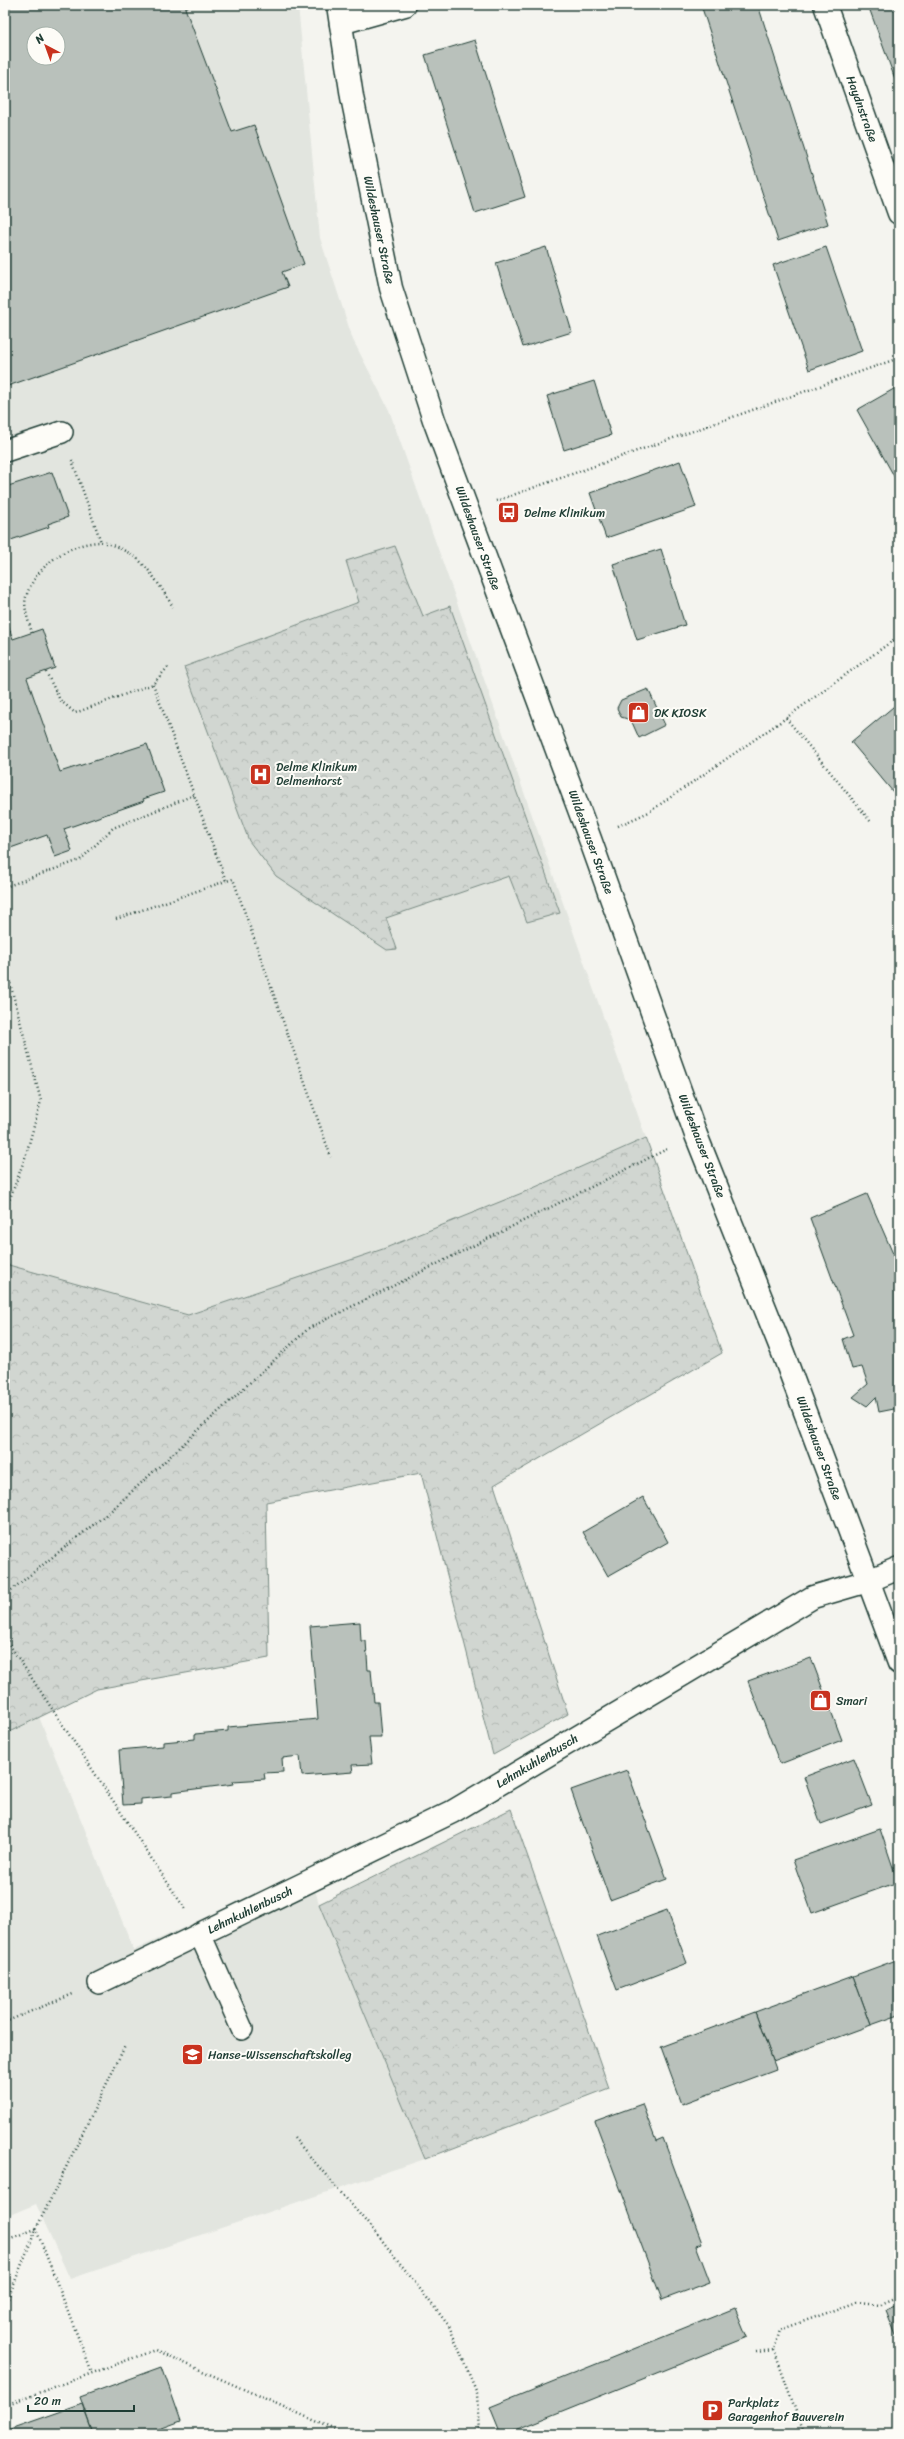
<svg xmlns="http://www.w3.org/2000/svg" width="904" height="2439" font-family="Sriracha,sans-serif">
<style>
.built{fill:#e2e5df;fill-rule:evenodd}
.forest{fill:url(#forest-crowns);stroke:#788a82}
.building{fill:#b9c1bb;stroke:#1f3d34;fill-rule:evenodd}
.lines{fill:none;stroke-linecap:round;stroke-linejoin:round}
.lane-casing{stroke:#1f3d34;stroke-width:24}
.street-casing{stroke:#1f3d34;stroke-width:25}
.secondary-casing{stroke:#1f3d34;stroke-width:25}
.path{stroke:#1f3d34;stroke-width:2.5;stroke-dasharray:1 3;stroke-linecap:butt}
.lane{stroke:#fdfcf7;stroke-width:21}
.street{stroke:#fdfcf7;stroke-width:22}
.secondary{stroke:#fdfcf7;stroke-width:22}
.labels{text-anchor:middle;stroke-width:4;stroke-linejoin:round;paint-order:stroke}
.street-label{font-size:12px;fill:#1f3d34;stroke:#fdfcf7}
.poi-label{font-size:12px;fill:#1f3d34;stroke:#fdfcf7;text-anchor:start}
</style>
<defs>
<pattern id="forest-crowns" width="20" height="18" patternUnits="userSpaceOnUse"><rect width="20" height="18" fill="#d1d6d1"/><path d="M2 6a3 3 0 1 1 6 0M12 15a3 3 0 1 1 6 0" fill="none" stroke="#b3b9b4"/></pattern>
</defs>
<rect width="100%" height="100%" fill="#f4f4ef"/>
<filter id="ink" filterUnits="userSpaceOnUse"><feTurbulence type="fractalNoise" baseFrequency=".025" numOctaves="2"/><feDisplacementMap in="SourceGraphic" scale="8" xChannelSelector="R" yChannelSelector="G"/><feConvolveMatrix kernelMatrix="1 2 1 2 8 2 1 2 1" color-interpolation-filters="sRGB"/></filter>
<g filter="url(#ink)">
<g class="built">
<path d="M5,5H298L320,238L353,340L389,410L646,1138L522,1193L383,1249L188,1315L5,1264ZM34,34H58V58H34Z"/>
<polygon points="39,1717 134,1950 310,1871 319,1904 425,2159 70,2279 36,2204 5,2217 5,1734"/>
</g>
<g class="forest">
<polygon points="395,546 423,616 450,606 560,913 527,922 509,876 386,918 397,949 387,950 276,876 249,841 184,667 359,602 346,561"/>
<polygon points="646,1138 722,1353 494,1485 568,1714 493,1755 421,1473 266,1502 269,1658 97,1689 5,1734 5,1264 188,1315 383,1249 522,1193"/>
<polygon points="511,1809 609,2088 425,2159 319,1904"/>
</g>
<g class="building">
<path d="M5,5H192L185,8L232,132L254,125L304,264L282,272L288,287L5,387ZM34,34H58V58H34Z"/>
<polygon points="701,5 758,5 828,224 778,241"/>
<polygon points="868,5 899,5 899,89 895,79"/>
<polygon points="475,40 525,197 475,213 425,55"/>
<polygon points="546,247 572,332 523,347 496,263"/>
<polygon points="826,247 862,351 809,370 773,265"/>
<polygon points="594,381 611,435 564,450 547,396"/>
<polygon points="899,386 899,485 857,410"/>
<polygon points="680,461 696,507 606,538 590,493"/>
<polygon points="52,472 68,517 48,524 49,527 5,542 5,487"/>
<polygon points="661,549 685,625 637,640 613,564"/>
<polygon points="5,616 13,639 42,629 55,668 27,678 60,772 147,744 164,792 143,799 144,801 64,829 72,851 55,857 47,835 5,850"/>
<polygon points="648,689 665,725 639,738 631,720 621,717 617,708 621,700"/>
<polygon points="899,702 899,799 851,742"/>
<polygon points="867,1194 894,1256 899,1252 899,1408 879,1412 876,1397 867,1406 853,1397 868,1384 862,1367 852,1369 843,1339 853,1335 810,1218"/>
<polygon points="643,1497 668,1542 608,1576 583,1532"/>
<polygon points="360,1622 361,1641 366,1641 368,1670 371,1670 374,1702 378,1702 381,1737 369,1737 372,1764 352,1765 353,1772 302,1776 300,1756 282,1758 283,1772 264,1773 265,1779 233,1781 234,1784 172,1792 172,1796 141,1799 141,1804 123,1805 119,1750 163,1746 163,1742 195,1739 195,1734 228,1731 228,1727 318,1719 310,1626"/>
<polygon points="811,1658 842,1740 780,1764 748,1681"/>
<polygon points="854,1758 872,1805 821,1824 804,1777"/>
<polygon points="627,1770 667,1879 610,1900 571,1790"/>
<polygon points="880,1829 898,1882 812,1913 793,1860"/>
<polygon points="667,1910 687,1963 617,1990 597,1936"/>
<polygon points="899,1959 899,2015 871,2025 853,1976"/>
<polygon points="853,1976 871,2025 773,2061 755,2012"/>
<polygon points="755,2012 776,2069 682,2104 661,2047"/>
<polygon points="642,2104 656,2141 663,2138 702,2243 696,2245 710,2282 662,2300 595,2121"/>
<polygon points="899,2304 899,2343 886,2310"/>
<polygon points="735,2308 747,2337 506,2434 501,2434 490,2407"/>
<polygon points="162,2367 181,2421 146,2434 93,2434 80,2397"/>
<polygon points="82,2404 93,2434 5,2434 5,2431"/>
</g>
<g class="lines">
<defs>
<g id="lane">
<polyline points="5,451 62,432"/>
<polyline points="99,1983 200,1934 242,2029"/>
</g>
<g id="street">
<polyline points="825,5 899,213"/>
<polyline points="341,23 405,5"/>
<polyline points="200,1934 452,1812 813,1597 868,1581 899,1568"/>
</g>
<polyline id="secondary" points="338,5 352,97 391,288 434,420 590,839 696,1135 783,1353 899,1663"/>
</defs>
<use href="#lane" class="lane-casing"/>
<use href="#street" class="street-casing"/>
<use href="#secondary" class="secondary-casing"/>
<g class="path">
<polyline points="72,460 101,542"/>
<polyline points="496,501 899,358"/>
<path d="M32,633C29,623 23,607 26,597C35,566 69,543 100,542C107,542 122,549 129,553C147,563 162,589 173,607"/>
<polyline points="46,672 60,700 75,713 153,684 168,667"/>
<polyline points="153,684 226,881 233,879 331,1157"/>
<polyline points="786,718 871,822"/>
<polyline points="618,826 649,812 786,718 899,636"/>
<polyline points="5,887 80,860 113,828 194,795"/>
<polyline points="116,919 226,881"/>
<polyline points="5,964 41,1101 25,1158 5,1212"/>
<polyline points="5,1595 113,1509 309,1328 669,1148"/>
<polyline points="5,1638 185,1909"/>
<polyline points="5,2022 73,1994"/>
<polyline points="294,2138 381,2239 449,2326 477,2393 479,2434"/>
<polyline points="5,2240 36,2229 92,2373"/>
<polyline points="5,2306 36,2229 125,2046"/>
<polyline points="774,2350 804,2434"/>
<polyline points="756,2352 774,2350 780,2330 857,2302 880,2304 899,2296"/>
<polyline points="5,2405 155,2350 345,2434"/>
</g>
<use href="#lane" class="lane"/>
<use href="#street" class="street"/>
<use href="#secondary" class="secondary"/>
</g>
</g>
<defs>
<symbol id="bus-square" viewBox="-11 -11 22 22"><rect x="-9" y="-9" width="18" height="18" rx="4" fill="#c8321e" stroke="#fdfcf7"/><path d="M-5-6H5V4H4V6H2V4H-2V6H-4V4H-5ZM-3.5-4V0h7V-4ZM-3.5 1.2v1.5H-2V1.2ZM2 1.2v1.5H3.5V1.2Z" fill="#fff"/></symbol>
<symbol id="shop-square" viewBox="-11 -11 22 22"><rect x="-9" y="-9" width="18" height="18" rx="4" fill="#c8321e" stroke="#fdfcf7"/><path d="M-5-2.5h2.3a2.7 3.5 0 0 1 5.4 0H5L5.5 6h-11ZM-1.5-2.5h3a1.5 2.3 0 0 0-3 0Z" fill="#fff"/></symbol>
<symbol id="hospital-square" viewBox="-11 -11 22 22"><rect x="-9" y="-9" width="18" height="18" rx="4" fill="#c8321e" stroke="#fdfcf7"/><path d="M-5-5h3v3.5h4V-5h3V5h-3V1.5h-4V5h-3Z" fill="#fff"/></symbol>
<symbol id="university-square" viewBox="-11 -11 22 22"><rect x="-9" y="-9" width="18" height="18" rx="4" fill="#c8321e" stroke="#fdfcf7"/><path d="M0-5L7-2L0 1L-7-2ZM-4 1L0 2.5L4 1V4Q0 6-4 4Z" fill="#fff"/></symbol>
<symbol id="parking-square" viewBox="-11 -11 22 22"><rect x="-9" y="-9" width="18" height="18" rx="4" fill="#c8321e" stroke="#fdfcf7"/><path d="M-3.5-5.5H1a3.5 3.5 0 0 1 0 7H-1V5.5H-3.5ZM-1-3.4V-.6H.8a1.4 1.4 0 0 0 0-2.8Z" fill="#fff"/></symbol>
</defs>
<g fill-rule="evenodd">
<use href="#bus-square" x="496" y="500" width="25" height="25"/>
<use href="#shop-square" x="626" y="700" width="25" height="25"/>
<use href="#hospital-square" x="248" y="762" width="25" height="25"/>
<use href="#shop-square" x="808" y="1688" width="25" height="25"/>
<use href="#university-square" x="180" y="2042" width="25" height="25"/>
<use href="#parking-square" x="700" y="2398" width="25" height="25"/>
</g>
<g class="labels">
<g class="street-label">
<text transform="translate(862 109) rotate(70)" y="4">Haydnstraße</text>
<text transform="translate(379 230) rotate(78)" y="4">Wildeshauser Straße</text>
<text transform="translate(478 538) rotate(70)" y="4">Wildeshauser Straße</text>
<text transform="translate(591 842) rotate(70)" y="4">Wildeshauser Straße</text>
<text transform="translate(702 1146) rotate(69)" y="4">Wildeshauser Straße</text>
<text transform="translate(819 1448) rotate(70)" y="4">Wildeshauser Straße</text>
<text transform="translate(537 1761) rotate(-31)" y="4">Lehmkuhlenbusch</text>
<text transform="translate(250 1910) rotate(-26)" y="4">Lehmkuhlenbusch</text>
</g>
<g class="poi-label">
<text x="524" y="517">Delme Klinikum</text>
<text x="654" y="717">DK KIOSK</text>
<text x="276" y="771">Delme Klinikum<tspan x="276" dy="14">Delmenhorst</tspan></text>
<text x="836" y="1705">Smari</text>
<text x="208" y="2059">Hanse-Wissenschaftskolleg</text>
<text x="728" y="2407">Parkplatz<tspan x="728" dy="14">Garagenhof Bauverein</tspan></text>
</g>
</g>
<rect width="904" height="2439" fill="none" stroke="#fdfcf7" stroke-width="20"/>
<rect x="10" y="10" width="884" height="2419" fill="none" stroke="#1f3d34" stroke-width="1.5" filter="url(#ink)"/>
<g transform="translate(46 46) rotate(319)"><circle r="19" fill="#fdfcf7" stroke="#a4b0a9"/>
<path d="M0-3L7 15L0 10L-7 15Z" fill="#c8321e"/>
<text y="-6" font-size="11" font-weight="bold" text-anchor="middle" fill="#1f3d34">N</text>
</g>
<path d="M28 2405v6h106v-6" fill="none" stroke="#1f3d34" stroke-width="2"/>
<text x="34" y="2405" font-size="12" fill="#1f3d34" stroke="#fdfcf7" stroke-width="3" paint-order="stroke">20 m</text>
</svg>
